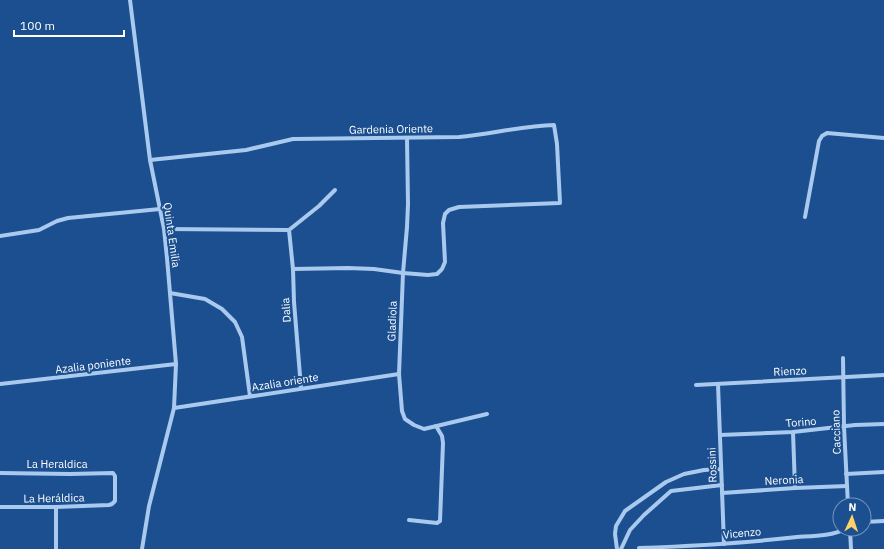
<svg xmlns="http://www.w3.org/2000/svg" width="884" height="549" font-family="'IBM Plex Sans',sans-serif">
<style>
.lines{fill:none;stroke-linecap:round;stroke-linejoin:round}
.street{stroke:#a9c9ee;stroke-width:4}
.labels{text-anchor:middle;stroke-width:4;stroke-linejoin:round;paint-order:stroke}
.street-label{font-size:11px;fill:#fff;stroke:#1b4f8f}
</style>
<rect width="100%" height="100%" fill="#1b4f8f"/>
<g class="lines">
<g class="street">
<polyline points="130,0 150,160 164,229 167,258 176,364 174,408 149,506 142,549"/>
<polyline points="407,138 408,204 407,227 403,273 399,374 402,411 405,419 414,425 424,429 487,414"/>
<path d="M150,160L246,150L293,139L459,137C491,134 522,126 554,125L557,144L560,203L459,207L449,210L445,214L443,223L445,262L442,269L437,274L428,275L403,273L374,269L348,268L293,269"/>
<polyline points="805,217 819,141 822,136 827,133 884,138"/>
<polyline points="164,229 289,230"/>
<polyline points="289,230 293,269 294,302 301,388"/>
<polyline points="289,230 319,206 335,190"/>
<polyline points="0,236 39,230 57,221 68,218 160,209"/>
<polyline points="170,293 205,299 222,309 235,322 242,337 250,396"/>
<polyline points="843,358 844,427 848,505"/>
<polyline points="0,384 176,364"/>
<polyline points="718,384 724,544"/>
<polyline points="696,385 884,375"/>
<polyline points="174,408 399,374"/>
<polyline points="793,432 795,488"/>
<polyline points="720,435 793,432 855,425 884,424"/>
<polyline points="0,473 70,474 113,473 115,476 115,501 112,504 109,505 56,507 0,507"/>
<polyline points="846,474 884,472"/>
<polyline points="722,493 795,488 847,486"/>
<polyline points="56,507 56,549"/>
<polyline points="409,520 437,523 440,521 443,443 442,436 436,426"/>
<polyline points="864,522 884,521"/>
<polyline points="850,529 851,549"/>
<path d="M639,548C692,546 745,543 797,537C812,536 833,536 845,529"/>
<polyline points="617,549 615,534 616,526 625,511 666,482 684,474 704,470 721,469"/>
<polyline points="621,549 630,530 644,515 671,491 722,485"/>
</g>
</g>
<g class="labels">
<g class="street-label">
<text transform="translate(391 129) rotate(-1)" y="4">Gardenia Oriente</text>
<text transform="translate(172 235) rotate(82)" y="4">Quinta Emilia</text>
<text transform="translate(286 310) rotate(-94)" y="4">Dalia</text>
<text transform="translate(392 321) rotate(-88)" y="4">Gladiola</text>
<text transform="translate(93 365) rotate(-7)" y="4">Azalia poniente</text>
<text transform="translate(790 371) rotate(-3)" y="4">Rienzo</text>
<text transform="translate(285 382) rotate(-9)" y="4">Azalia oriente</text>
<text transform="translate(801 422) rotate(-5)" y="4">Torino</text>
<text transform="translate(836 432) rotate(-92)" y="4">Cacciano</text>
<text x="57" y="468">La Heraldica</text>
<text transform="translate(712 465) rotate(-92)" y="4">Rossini</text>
<text transform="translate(784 480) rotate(-3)" y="4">Neronia</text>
<text transform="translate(54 498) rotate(-1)" y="4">La Heráldica</text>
<text transform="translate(742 533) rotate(-5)" y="4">Vicenzo</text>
</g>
</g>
<g transform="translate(852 517) rotate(3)"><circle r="19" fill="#1b4f8f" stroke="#7695bc"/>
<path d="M0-3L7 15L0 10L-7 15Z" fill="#ffd166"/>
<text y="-6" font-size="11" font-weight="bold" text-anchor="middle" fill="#ffffff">N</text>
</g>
<path d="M14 30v6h110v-6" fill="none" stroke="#ffffff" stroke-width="2"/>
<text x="20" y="30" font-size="12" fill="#ffffff" stroke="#1b4f8f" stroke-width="3" paint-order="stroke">100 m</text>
</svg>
